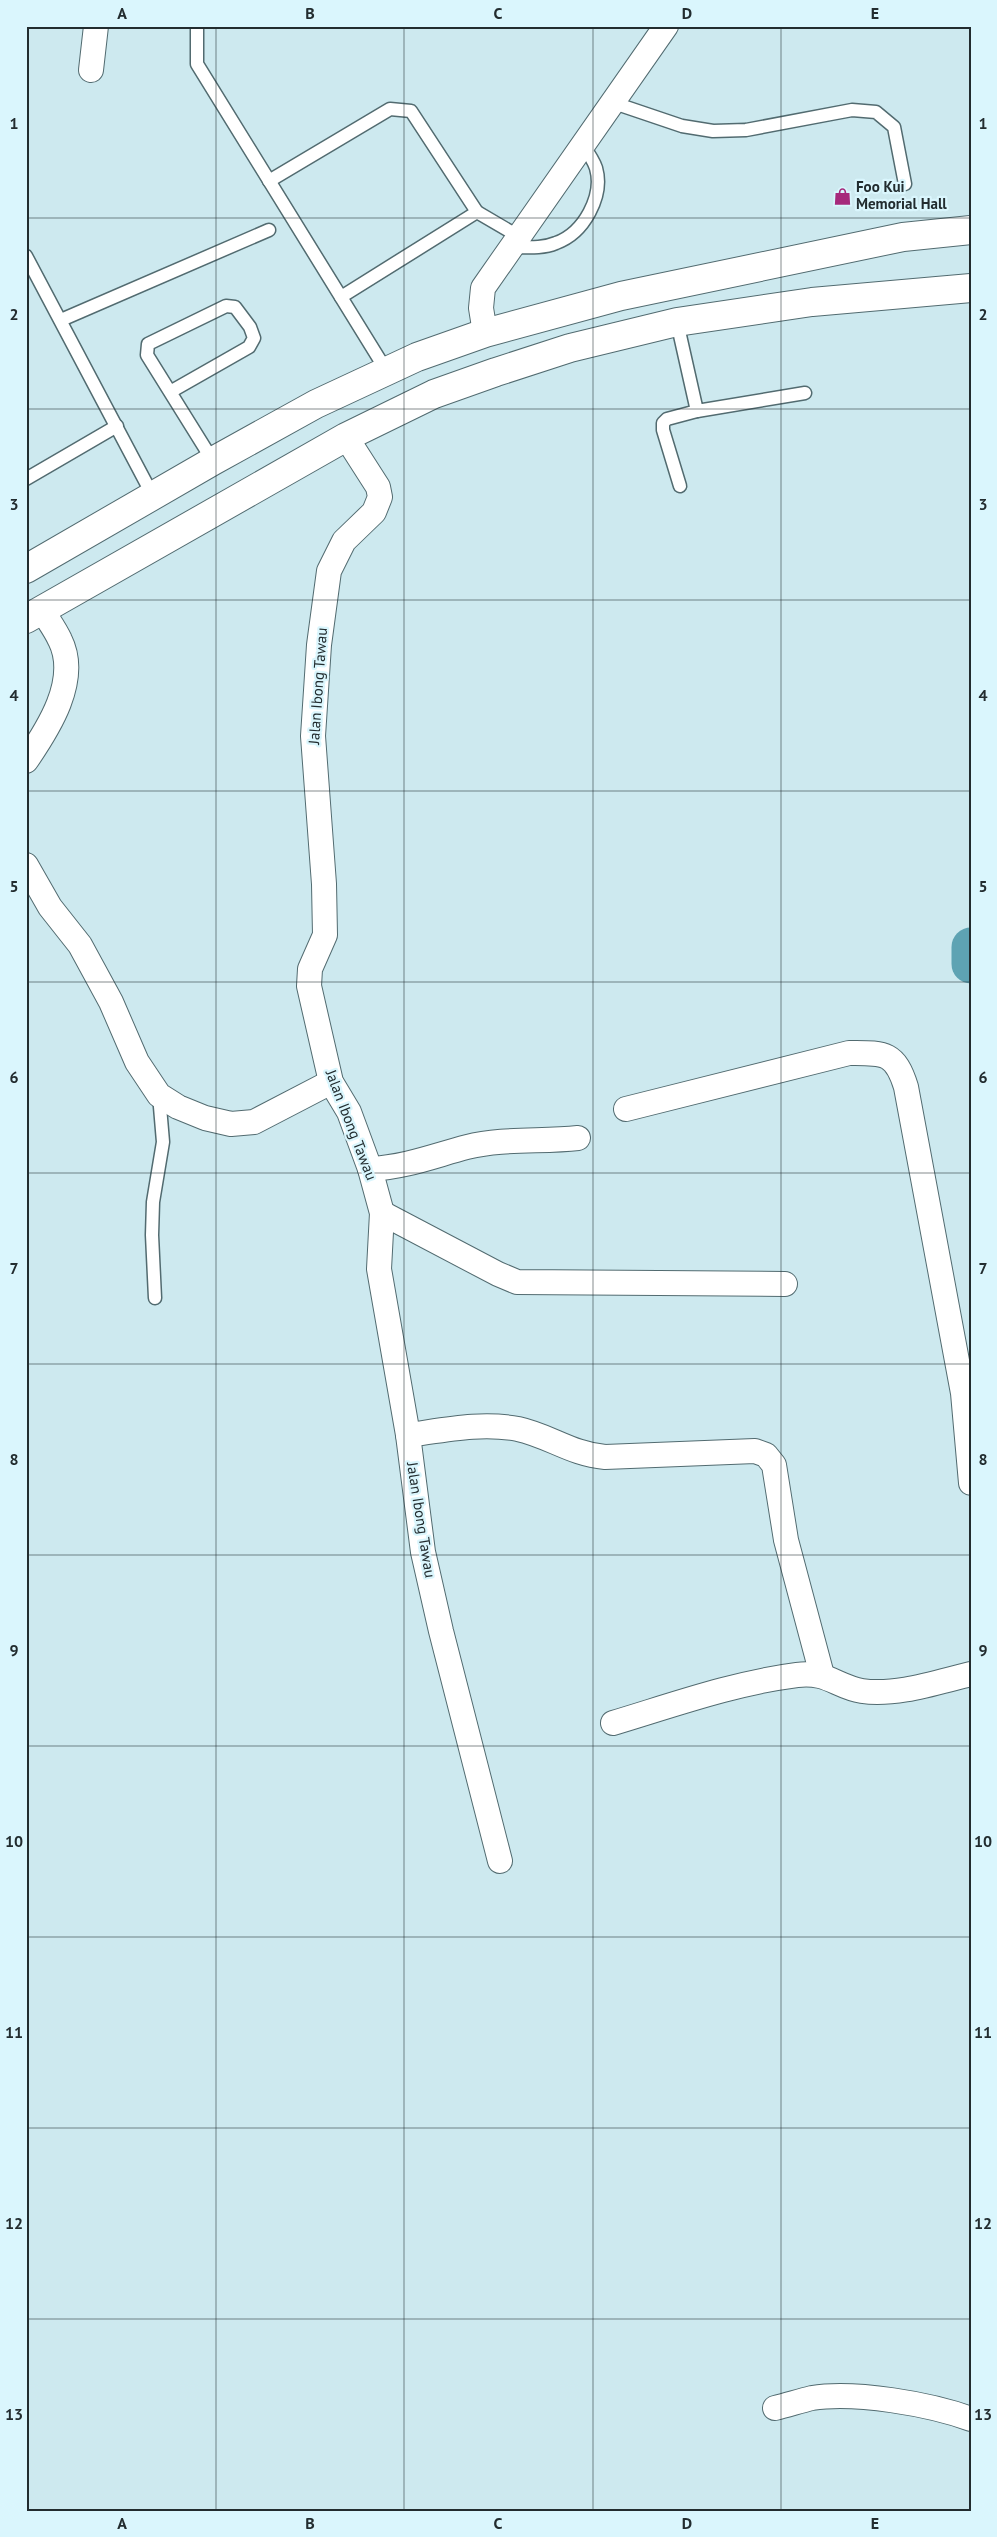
<svg xmlns="http://www.w3.org/2000/svg" width="997" height="2537" font-family="'PT Sans',sans-serif">
<style>
.lines{fill:none;stroke-linecap:round;stroke-linejoin:round}
.river{stroke:#5ea3b3;stroke-width:39}
.service-casing{stroke:#526b70;stroke-width:15}
.minor-casing{stroke:#526b70;stroke-width:26}
.trunk-casing{stroke:#526b70;stroke-width:30}
.service{stroke:#fff;stroke-width:12}
.minor{stroke:#fff;stroke-width:24}
.trunk{stroke:#fff;stroke-width:28}
.grid{fill:none;stroke:#222c2f;stroke-width:1;stroke-opacity:0.55}
.labels{text-anchor:middle;stroke-width:4.5;stroke-linejoin:round;paint-order:stroke}
.poi-label{font-size:15px;font-weight:bold;fill:#222c2f;stroke:#daf6fd;text-anchor:start}
.street-label{font-size:15px;fill:#222c2f;stroke:#daf6fd}
.neatline{fill:none;stroke:#222c2f;stroke-width:2}
.grid-label{font-size:16px;text-anchor:middle;font-weight:bold;fill:#222c2f}
</style>
<rect width="100%" height="100%" fill="#cde9ef"/>
<g class="lines">
<polyline class="river" points="971,947 971,964"/>
<defs>
<g id="service">
<polyline points="197,26 197,64 386,370"/>
<polyline points="611,102 682,126 713,131 746,130 852,110 876,112 894,127 905,184"/>
<polyline points="269,181 390,109 411,111 477,212"/>
<path d="M510,247C526,247 542,249 556,243C584,233 604,196 596,168C593,159 587,151 582,144"/>
<polyline points="26,256 153,496"/>
<polyline points="341,297 477,212 518,236"/>
<polyline points="61,320 269,230"/>
<polyline points="677,322 697,411 805,393"/>
<polyline points="170,392 249,347 254,338 250,327 235,307 226,306 148,344 147,355 213,461"/>
<polyline points="26,479 117,426"/>
<polyline points="680,486 663,430 663,423 667,419 697,411"/>
<polyline points="155,1298 152,1235 153,1202 163,1142 159,1095"/>
</g>
<g id="minor">
<polyline points="91,70 96,26"/>
<polyline points="485,333 481,308 483,288 666,26"/>
<polyline points="346,437 378,487 380,497 374,512 344,541 329,571 319,645 313,736 324,884 325,935 310,969 309,986 331,1082 349,1112 370,1169 382,1213 379,1269 408,1435 423,1552 441,1631 500,1861"/>
<path d="M26,761C48,729 80,680 60,640C55,629 48,620 42,610"/>
<polyline points="26,865 50,907 80,945 111,1002 137,1062 159,1095 178,1107 205,1118 231,1124 254,1122 331,1082"/>
<path d="M626,1109L849,1053C883,1053 895,1051 906,1087L963,1393L971,1483"/>
<path d="M370,1169C406,1167 433,1156 467,1147C503,1138 542,1142 578,1138"/>
<polyline points="382,1213 498,1274 517,1282 785,1284"/>
<path d="M408,1435C445,1430 481,1422 518,1429C550,1436 571,1454 605,1457L755,1451L766,1455L774,1465L786,1540L822,1675"/>
<path d="M613,1723C673,1705 734,1683 797,1675C827,1671 837,1687 862,1691C897,1696 937,1682 971,1674"/>
<path d="M775,2408C787,2405 800,2401 812,2398C855,2391 930,2404 971,2419"/>
</g>
<g id="trunk">
<polyline points="26,569 213,461 316,404 417,357 485,333 621,296 903,237 971,230"/>
<polyline points="26,619 346,437 434,394 496,372 570,348 677,322 812,302 971,288"/>
</g>
</defs>
<use href="#service" class="service-casing"/>
<use href="#minor" class="minor-casing"/>
<use href="#trunk" class="trunk-casing"/>
<use href="#service" class="service"/>
<use href="#minor" class="minor"/>
<use href="#trunk" class="trunk"/>
</g>
<path class="grid" d="M216,26V2511M404,26V2511M593,26V2511M781,26V2511M26,218H971M26,409H971M26,600H971M26,791H971M26,982H971M26,1173H971M26,1364H971M26,1555H971M26,1746H971M26,1937H971M26,2128H971M26,2319H971"/>
<defs>
<symbol id="shop-bare" viewBox="-9 -9 18 18"><path d="M-5-2.5h2.3a2.7 3.5 0 0 1 5.4 0H5L5.5 6h-11ZM-1.5-2.5h3a1.5 2.3 0 0 0-3 0Z" fill="#a6297b" stroke="#daf6fd" stroke-width="2.5" paint-order="stroke"/></symbol>
</defs>
<g fill-rule="evenodd">
<use href="#shop-bare" x="830" y="184" width="25" height="25"/>
</g>
<g class="labels">
<g class="poi-label">
<text x="856" y="192">Foo Kui<tspan x="856" dy="17">Memorial Hall</tspan></text>
</g>
<g class="street-label">
<text transform="translate(318 686) rotate(-86)" y="5">Jalan Ibong Tawau</text>
<text transform="translate(351 1125) rotate(69)" y="5">Jalan Ibong Tawau</text>
<text transform="translate(421 1520) rotate(81)" y="5">Jalan Ibong Tawau</text>
</g>
</g>
<rect width="997" height="2537" fill="none" stroke="#daf6fd" stroke-width="55"/>
<rect x="28" y="28" width="942" height="2482" class="neatline"/>
<g class="grid-label">
<text x="122" y="19">A</text>
<text x="310" y="19">B</text>
<text x="498" y="19">C</text>
<text x="687" y="19">D</text>
<text x="875" y="19">E</text>
<text x="14" y="129">1</text>
<text x="983" y="129">1</text>
<text x="14" y="320">2</text>
<text x="983" y="320">2</text>
<text x="14" y="510">3</text>
<text x="983" y="510">3</text>
<text x="14" y="701">4</text>
<text x="983" y="701">4</text>
<text x="14" y="892">5</text>
<text x="983" y="892">5</text>
<text x="14" y="1083">6</text>
<text x="983" y="1083">6</text>
<text x="14" y="1274">7</text>
<text x="983" y="1274">7</text>
<text x="14" y="1465">8</text>
<text x="983" y="1465">8</text>
<text x="14" y="1656">9</text>
<text x="983" y="1656">9</text>
<text x="14" y="1847">10</text>
<text x="983" y="1847">10</text>
<text x="14" y="2038">11</text>
<text x="983" y="2038">11</text>
<text x="14" y="2229">12</text>
<text x="983" y="2229">12</text>
<text x="14" y="2420">13</text>
<text x="983" y="2420">13</text>
<text x="122" y="2529">A</text>
<text x="310" y="2529">B</text>
<text x="498" y="2529">C</text>
<text x="687" y="2529">D</text>
<text x="875" y="2529">E</text>
</g>
</svg>
